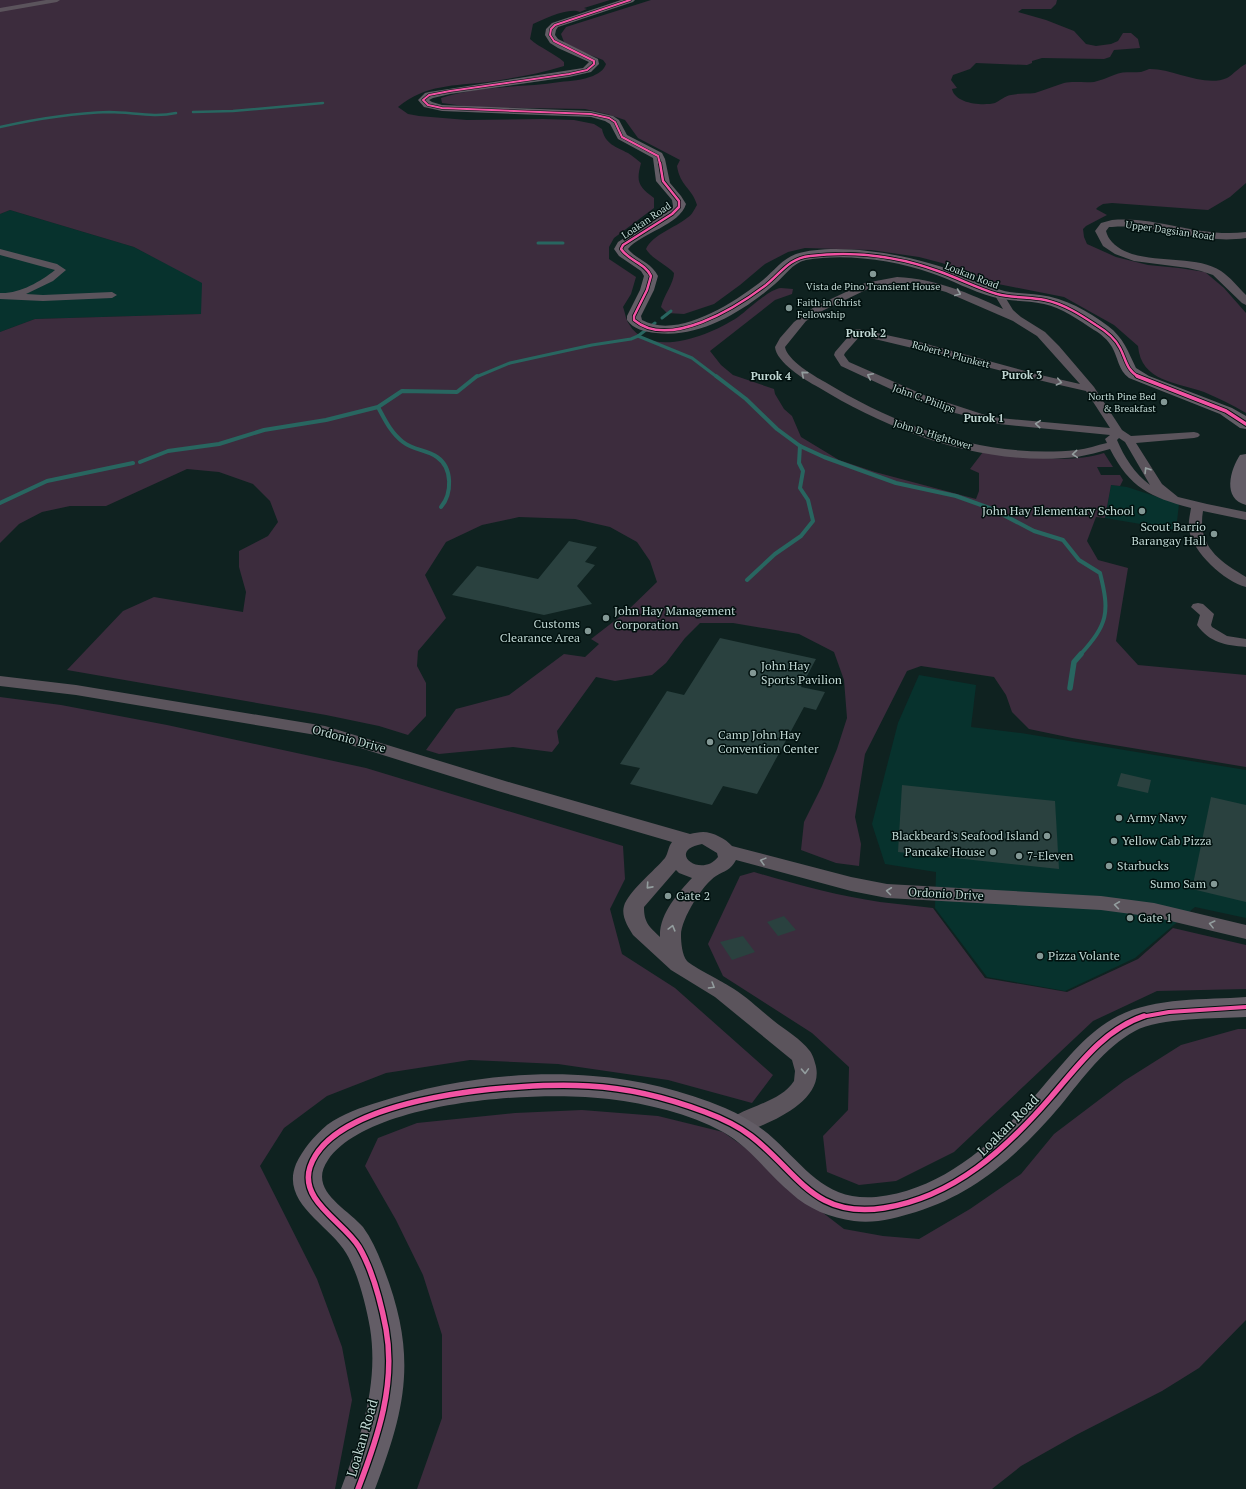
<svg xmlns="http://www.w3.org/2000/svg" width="1246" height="1489" font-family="'PT Serif',serif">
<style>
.built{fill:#07322d}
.green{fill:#3c2c3d}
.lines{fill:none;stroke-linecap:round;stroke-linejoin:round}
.stream-far3{stroke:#286660;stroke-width:2.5}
.stream-far2{stroke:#286660;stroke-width:3}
.stream-far1{stroke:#286660;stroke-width:4}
.stream{stroke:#286660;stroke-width:5.5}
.building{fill:#2a413f}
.minor{fill:#5b545c;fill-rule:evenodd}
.tertiary{fill:#5b545c;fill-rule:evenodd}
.primary{fill:#635d66;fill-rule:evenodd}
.cycleway-far4-casing{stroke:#01100e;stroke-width:3}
.cycleway-far3-casing{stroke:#01100e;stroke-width:4}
.cycleway-far2-casing{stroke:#01100e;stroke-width:5.5}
.cycleway-far1-casing{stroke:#01100e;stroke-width:6}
.cycleway-casing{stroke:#01100e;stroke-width:8}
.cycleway-far4{stroke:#f153a3;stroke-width:2}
.cycleway-far3{stroke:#f153a3;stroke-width:2.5}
.cycleway-far2{stroke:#f153a3;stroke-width:3.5}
.cycleway-far1{stroke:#f153a3;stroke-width:4}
.cycleway{stroke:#f153a3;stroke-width:5.5}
.oneway{stroke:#939d9e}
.poi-dot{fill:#839895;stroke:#01100e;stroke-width:1.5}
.labels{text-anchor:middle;stroke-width:3;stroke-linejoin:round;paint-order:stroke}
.far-street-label{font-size:10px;fill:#c1d8d4;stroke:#01100e}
.far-poi-label{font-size:10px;fill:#c1d8d4;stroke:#01100e}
.far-neighbourhood-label{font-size:11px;font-weight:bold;fill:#c1d8d4;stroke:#01100e}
.poi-label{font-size:12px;fill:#c1d8d4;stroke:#01100e;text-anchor:start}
.street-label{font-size:12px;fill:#c1d8d4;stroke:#01100e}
.near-street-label{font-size:14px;fill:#c1d8d4;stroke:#01100e}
</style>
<rect width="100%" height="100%" fill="#0f2220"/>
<g class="built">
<polygon points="10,210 134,247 202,282 202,314 35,319 0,332 0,214"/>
<polygon points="1111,485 1127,487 1179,504 1176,530 1105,518"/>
<polygon points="919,675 976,685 971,727 1021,733 1246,770 1246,918 1195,907 1135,958 1065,991 987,977 935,908 936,872 885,864 872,824 898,723"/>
</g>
<g class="green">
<path d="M0,0H610L584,8L587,9L580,12C569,7 544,19 533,24L530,39C540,48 554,53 564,62V66C539,74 513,78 488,82C454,86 426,84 398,107L408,114L419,116L467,120L543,119L574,120L594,124L602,129C605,144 616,147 628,153C633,156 637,160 641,163C636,182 638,186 654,198V208L614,238L609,247V259L636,277L631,294L623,307C625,312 626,320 629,324C650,360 711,335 738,317C748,310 769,289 781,288C785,288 789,289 793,289L792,294L775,300L710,351L721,365L733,375L774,389L775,394L784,409L792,416L801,437L839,460L875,472L976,499L979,491V473L970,469L983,452C1022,455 1066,465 1104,453L1113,467H1097L1101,475H1120L1123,480L1120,486L1111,485L1105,518L1096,517L1087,541L1098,560L1128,568L1116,641L1138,665L1246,675V767L1072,738L1029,729L1012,712L1006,695L994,677L921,666L907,671L865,754L855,817L861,844L859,866L836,863L801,850L804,822L822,786L837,749L847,718L844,680L834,652L799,634L733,623H700L685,638L666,663L652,675L615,681L596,677L557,731L559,743L552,752L513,747L439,754L426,750L456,709L509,695L564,654L585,657L599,644L591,639L626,612L657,582L650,561L637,542L610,527L575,519L519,517L482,525L446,542L425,575L446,618L418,651L417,666L426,683V716L408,735L379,726L326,715L67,670L123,611L154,597L243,612L246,592L239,567V551L268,536L278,522L270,501L253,484L219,472L187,469L106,506H70L42,512L19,524L0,543V332L35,319L201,314L202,283L134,247L10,210L0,214Z"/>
<path d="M651,0H1057L1056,4L1051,9H1022L1018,12L1046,20L1074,31L1086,44L1096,46L1111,44L1118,41L1123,33H1131L1138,39L1140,48L1114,50L1110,57L1104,59L1042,58L1032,61V63L1027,65L976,63L970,69L953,75L951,80L957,88L952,89C955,104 983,106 995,103C1000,101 1004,96 1011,95C1019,93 1027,94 1035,93C1045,90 1054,86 1064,83C1073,81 1084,83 1094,82C1101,80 1107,78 1114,75C1122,71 1132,73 1141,72C1144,71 1147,70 1149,69C1172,68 1204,88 1227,78C1234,74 1238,68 1246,64V183L1230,197L1208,210L1112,203L1103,204L1098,207L1096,209L1107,215L1086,226L1083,229L1084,237L1087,244L1116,257L1148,265L1179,268L1205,272L1224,288L1246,313V413C1233,405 1218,398 1204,392C1177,382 1141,382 1138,346L1114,325L1064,297L998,284L942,263L919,257L871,250L805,248L788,252L765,264L740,285L714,304L684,314L667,313L661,307C664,295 674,283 674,273C666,264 653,260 646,249C653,234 675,228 687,218C692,215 694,210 697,205C692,188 680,186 677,166L680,160L638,138L625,120L607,114L585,109L471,107L442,103L441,98C479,85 521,88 560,82C570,81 583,80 593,76C599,73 604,70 606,64L603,60L570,47L564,42L561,34L566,27Z"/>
<polygon points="0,697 61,705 167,725 366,768 623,846 625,879 610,909 622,954 675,988 773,1075 752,1103 668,1080 558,1064 470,1060 386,1073 327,1096 284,1128 260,1166 317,1279 342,1347 352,1400 335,1489 0,1489"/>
<path d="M754,872C795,884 838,896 880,902C898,904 915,906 933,908L985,978L1067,992L1138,959L1173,928L1246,945V989L1157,991L1093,1021L954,1152L896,1181L859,1185L827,1172L823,1136L848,1110L849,1067L812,1033L723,976L708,944L740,876Z"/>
<polygon points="1238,1029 1246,1029 1246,1320 1199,1368 1162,1391 1076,1435 1021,1466 992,1489 417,1489 442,1418 442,1335 423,1275 396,1220 365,1166 378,1138 417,1123 515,1113 582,1110 658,1116 723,1132 770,1165 822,1212 844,1229 883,1236 919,1239 970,1209 1021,1174 1054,1134 1124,1081 1181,1045"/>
</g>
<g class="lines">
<g class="stream-far3">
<polyline points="193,112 233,111 323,103"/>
<path d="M0,127C36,119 72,113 109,112C132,112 153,118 176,113"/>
</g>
<g class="stream-far2">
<polyline points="538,243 563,243"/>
<polyline points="662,318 671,311"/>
<polyline points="638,336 692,358 717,377"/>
<polyline points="476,377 510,363 592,345 631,339 638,336 655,323"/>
</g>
<g class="stream-far1">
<path d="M716,376L746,399L777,429L800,446L824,457L896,483L956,496L992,509L1034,531L1063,540L1079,560L1100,573C1110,613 1108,624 1080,655"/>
<path d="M378,407C385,420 391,433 403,442C413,450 427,450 437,457C453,468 452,494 441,507"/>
<polyline points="140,462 168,451 219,444 264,430 326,420 378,407 402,391 457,392 477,376"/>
<polyline points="0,503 47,481 133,463"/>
<polyline points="747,580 775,554 801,536 813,521 808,500 800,488 803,471 799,463 800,446"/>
</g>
<polyline class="stream" points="1070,688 1074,662 1081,654"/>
</g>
<g class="building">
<polygon points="569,541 597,547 585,562 595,565 577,586 592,604 544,615 452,595 477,566 538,579"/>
<polygon points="720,638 816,659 801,687 825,692 816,710 804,707 757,794 723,786 712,805 630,784 640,768 620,764 667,691 684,695"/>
<polygon points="1121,773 1151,780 1148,793 1117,786"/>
<polygon points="902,785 1055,801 1059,869 898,852"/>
<polygon points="1211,797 1246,805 1246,902 1192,889"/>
<polygon points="784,916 796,930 778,936 767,922"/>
<polygon points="743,936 755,952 732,960 720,942"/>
</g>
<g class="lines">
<g class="minor">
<polygon points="46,0 60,0 57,2 0,12 0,8"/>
<path d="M0,249L57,264L66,270L53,281L26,294L43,295L112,292L117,295L112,298L43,301L0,299V293C19,294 40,282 55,270L0,255Z"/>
<path d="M897,277C936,279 969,293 1003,309L994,294L999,291L1002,292L1013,310L1021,317L1045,332L1059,346L1094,387L1122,430L1131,436L1194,432L1198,433L1200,435L1198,437L1194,438L1136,443L1162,484L1178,497L1207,504L1246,512V520L1203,511C1197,546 1219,561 1246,577V587C1225,582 1192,552 1189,529C1188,522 1190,515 1191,508C1150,497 1130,488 1110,449C1099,452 1088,455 1077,457C986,467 895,434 818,387C805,380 776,362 775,347L780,338L794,322L814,307L865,283ZM897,283H915L946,292L1013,321L1037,336L1080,384L1036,374L919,342L858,329L854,330L835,352L834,355L841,366L897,392L955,413L999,424L1110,435L1105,439L1107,443C1097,445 1087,449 1077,450C988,459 900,428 825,382C814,376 787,360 785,347L806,321L822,311L872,287ZM860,336C936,352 1010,375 1086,391L1110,428L999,418L982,414L924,395L849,362L844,355L845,353ZM1119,438L1125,442L1150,485C1135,474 1124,457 1117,440Z"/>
<path d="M1198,603L1203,604L1214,614L1211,625L1212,627L1227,636L1246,639V647C1225,645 1210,643 1197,625L1200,615L1191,607L1193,604Z"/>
</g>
<g class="tertiary">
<path d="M1112,220C1158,216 1198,238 1246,232V238C1198,245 1158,223 1112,227H1109L1106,231C1107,235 1109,239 1112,242C1136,268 1193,252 1221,271C1230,277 1238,287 1246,295V305L1242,303L1213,275L1201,271L1188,268L1134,261L1115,254L1103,246L1095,231L1101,223Z"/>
<path d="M0,676L76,685L325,726L512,783L690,834C694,833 699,832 703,832C713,832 726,839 732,846L851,877L887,884L1101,896L1154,903L1246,925V939L1154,917L1101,910L887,898L851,891L736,860C731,870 724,871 716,876C703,884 681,919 681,935C681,942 682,955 687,961C693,967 720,980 729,986C745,995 759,1009 774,1021C784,1029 802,1040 809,1050C812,1053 814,1059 815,1063C828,1102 764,1126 736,1135L728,1132L724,1126C734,1108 779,1105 794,1081L795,1071L792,1060L715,997L671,970L633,935C628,927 621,916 624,906C628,892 655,870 665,858C668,854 668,847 672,842L498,791L322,736L76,695L0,686ZM702,844L717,853L718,857C701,879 665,851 702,844ZM676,870L679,873L692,878C678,893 659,914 660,937C649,926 644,923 644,907Z"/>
</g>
<g class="primary">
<path d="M621,0H635L633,2L558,27L556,30L555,35L558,39L598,59L599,64L591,72L569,77L450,94L433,98L429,100L432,102L442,105L591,111L613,116L619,120L627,135L662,153L665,159L670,183L681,196L686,204C680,225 641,233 628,249C637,260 651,262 658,276L654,290L641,316L642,320C678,340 735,302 763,280C774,271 782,259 796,254C835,242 903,254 942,267C962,274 981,285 1001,290C1014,294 1027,293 1040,295C1065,298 1088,311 1108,326C1124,338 1128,352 1136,368L1149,376L1232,408L1246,416V429L1240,428L1220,414L1129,378C1118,370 1118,357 1112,347C1108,340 1101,334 1094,330C1079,320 1062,308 1044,304C1027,300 1010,302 993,297C971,291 952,280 931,273C893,260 846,253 806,260C792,263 785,276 775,284C744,311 699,339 656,333C645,332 633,329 627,320V316L640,290L644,276L641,271L619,256L614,249L618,242L667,211L673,206L672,200L656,181L653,158L618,139L610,124L605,121L591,117L442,111L424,107L418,100L425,93L429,92L583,68L589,62L558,48L550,43L545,35L546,29L552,23Z"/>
<path d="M1246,454V505C1222,499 1230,470 1240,455Z"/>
<path d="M1246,997V1017C1216,1019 1160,1017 1135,1031C1104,1048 1083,1078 1061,1105C1021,1152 977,1193 916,1212C896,1218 875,1224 854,1221C831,1218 808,1209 791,1193C767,1173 750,1147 723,1132C688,1113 648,1104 609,1099C541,1090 370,1100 328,1160C307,1190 347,1208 363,1227C371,1238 377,1251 382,1264C417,1352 408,1403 375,1489H341C361,1437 379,1384 370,1328C366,1305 358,1273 346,1253C330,1225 280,1203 296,1164C303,1149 314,1136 327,1125C342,1114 362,1107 379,1102C446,1080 524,1070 593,1076C638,1079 684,1091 725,1108C743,1116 760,1126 774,1139C807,1169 826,1201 876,1197C947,1190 1001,1136 1045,1084C1067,1059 1088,1031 1118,1016C1155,997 1206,1000 1246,997Z"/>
</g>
<defs>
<polyline id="cycleway-far4" points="630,0 555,25 551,29 550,35 554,41 594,61 594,64 587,70 569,74 450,91 429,95 423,100 428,105 442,108 591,114 609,118 615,122 622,137 658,156 660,164"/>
<path id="cycleway-far3" d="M660,163L663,181L679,201V207L672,214L623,245L621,249C629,261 645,263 651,276L647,290L634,316V320C669,350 737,307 766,285C781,273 789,258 810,256C852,251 897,256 938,271C958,278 977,288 997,294C1013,298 1029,297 1045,300C1064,304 1081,315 1096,325C1106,331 1115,338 1120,348C1126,359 1126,370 1139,377"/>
<polyline id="cycleway-far2" points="1137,376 1226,411 1246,424"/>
<polyline id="cycleway-far1" points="1141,1017 1169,1012 1246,1007"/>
<path id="cycleway" d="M358,1489C378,1437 396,1384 386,1329C381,1303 372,1269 359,1247C344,1222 299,1201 310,1167C334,1094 524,1082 589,1086C628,1088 668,1098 705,1112C721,1118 738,1126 751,1136C798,1172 813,1219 884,1208C954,1197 1006,1149 1051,1097C1078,1066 1103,1030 1144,1016"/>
</defs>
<use href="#cycleway-far4" class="cycleway-far4-casing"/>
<use href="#cycleway-far3" class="cycleway-far3-casing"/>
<use href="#cycleway-far2" class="cycleway-far2-casing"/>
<use href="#cycleway-far1" class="cycleway-far1-casing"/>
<use href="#cycleway" class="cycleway-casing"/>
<use href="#cycleway-far4" class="cycleway-far4"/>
<use href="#cycleway-far3" class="cycleway-far3"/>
<use href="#cycleway-far2" class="cycleway-far2"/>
<use href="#cycleway-far1" class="cycleway-far1"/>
<use href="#cycleway" class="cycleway"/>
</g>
<defs><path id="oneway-chevron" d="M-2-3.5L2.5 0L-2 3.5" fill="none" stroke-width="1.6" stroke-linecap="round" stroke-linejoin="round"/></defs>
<g class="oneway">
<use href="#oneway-chevron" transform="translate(958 293) rotate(22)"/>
<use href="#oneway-chevron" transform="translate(804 374) rotate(-140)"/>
<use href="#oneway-chevron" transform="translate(870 376) rotate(-154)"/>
<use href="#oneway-chevron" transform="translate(1059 382) rotate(12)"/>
<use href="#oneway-chevron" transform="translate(1038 424) rotate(-175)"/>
<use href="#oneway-chevron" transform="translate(1075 454) rotate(175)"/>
<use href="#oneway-chevron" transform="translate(1147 470) rotate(-122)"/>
<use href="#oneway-chevron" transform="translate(763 861) rotate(-165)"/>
<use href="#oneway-chevron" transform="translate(649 886) rotate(132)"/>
<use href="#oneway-chevron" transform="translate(889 891) rotate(-173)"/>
<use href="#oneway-chevron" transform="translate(1117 905) rotate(-172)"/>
<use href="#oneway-chevron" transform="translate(1212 924) rotate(-166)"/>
<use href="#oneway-chevron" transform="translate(672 928) rotate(-75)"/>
<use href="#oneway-chevron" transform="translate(712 986) rotate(31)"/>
<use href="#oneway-chevron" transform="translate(805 1071) rotate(88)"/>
</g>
<g class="poi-dot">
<circle cx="873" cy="274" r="4"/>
<circle cx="789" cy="308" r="4"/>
<circle cx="1164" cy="402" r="4"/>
<circle cx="1142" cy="511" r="4"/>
<circle cx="1214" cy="534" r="4"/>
<circle cx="606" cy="618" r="4"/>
<circle cx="588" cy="631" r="4"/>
<circle cx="753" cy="673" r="4"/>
<circle cx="710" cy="742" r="4"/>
<circle cx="1119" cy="818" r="4"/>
<circle cx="1047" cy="836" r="4"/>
<circle cx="1114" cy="841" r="4"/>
<circle cx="993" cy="852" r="4"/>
<circle cx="1019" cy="856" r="4"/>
<circle cx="1109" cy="866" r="4"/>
<circle cx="1214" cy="884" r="4"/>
<circle cx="668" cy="896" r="4"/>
<circle cx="1130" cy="918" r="4"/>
<circle cx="1040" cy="956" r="4"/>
</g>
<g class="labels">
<g class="far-street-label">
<text transform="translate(646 220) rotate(-34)" y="4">Loakan Road</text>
<text transform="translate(1170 230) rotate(8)" y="4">Upper Dagsian Road</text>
<text transform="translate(972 275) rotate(21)" y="4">Loakan Road</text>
<text transform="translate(951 354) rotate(15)" y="4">Robert P. Plunkett</text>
<text transform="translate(924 398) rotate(20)" y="4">John C. Philips</text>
<text transform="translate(933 434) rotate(17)" y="4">John D. Hightower</text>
</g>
<g class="far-poi-label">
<text x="873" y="290">Vista de Pino Transient House</text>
<text x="797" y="306" text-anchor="start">Faith in Christ<tspan x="797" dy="12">Fellowship</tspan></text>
<text x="1156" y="400" text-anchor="end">North Pine Bed<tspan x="1156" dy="12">&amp; Breakfast</tspan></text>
</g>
<g class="far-neighbourhood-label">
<text x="866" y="337">Purok 2</text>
<text x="1022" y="379">Purok 3</text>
<text x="771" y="380">Purok 4</text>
<text x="984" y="422">Purok 1</text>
</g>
<g class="poi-label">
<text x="1134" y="515" text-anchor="end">John Hay Elementary School</text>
<text x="1206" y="531" text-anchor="end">Scout Barrio<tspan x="1206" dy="14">Barangay Hall</tspan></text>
<text x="614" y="615">John Hay Management<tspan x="614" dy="14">Corporation</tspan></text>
<text x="580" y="628" text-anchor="end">Customs<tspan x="580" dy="14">Clearance Area</tspan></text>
<text x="761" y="670">John Hay<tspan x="761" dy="14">Sports Pavilion</tspan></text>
<text x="718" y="739">Camp John Hay<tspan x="718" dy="14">Convention Center</tspan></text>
<text x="1127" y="822">Army Navy</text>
<text x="1039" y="840" text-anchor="end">Blackbeard's Seafood Island</text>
<text x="1122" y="845">Yellow Cab Pizza</text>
<text x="985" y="856" text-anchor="end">Pancake House</text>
<text x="1027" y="860">7-Eleven</text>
<text x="1117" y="870">Starbucks</text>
<text x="1206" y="888" text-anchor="end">Sumo Sam</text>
<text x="676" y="900">Gate 2</text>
<text x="1138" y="922">Gate 1</text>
<text x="1048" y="960">Pizza Volante</text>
</g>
<g class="street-label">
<text transform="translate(349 739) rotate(15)" y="4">Ordonio Drive</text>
<text transform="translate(946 894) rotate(3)" y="4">Ordonio Drive</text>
</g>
<g class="near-street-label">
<text transform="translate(1008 1125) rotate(-45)" y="5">Loakan Road</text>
<text transform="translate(362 1438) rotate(-74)" y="5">Loakan Road</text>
</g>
</g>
</svg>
